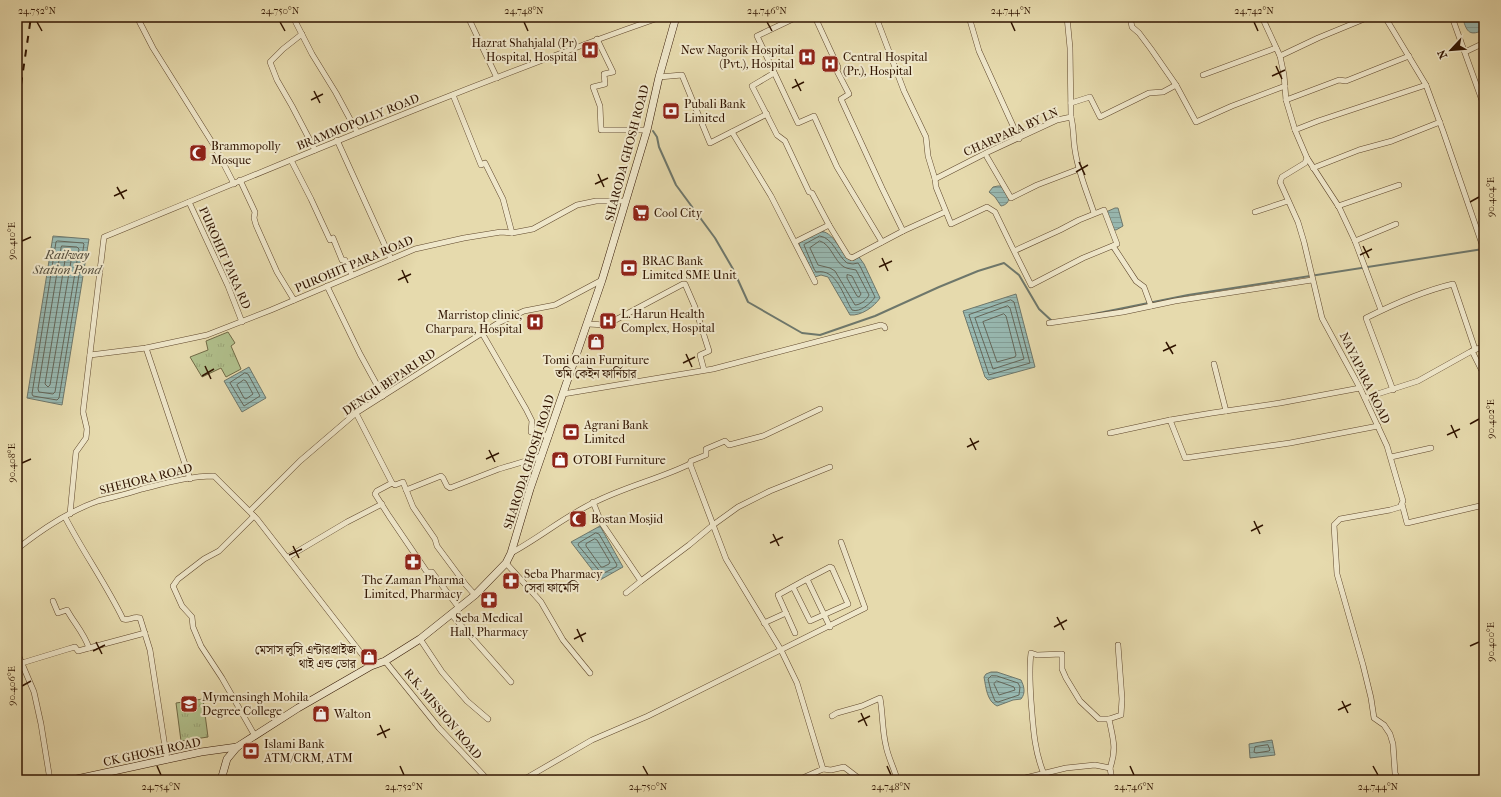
<svg xmlns="http://www.w3.org/2000/svg" width="1501" height="797" font-family="'IM FELL French Canon','Noto Serif Bengali',serif">
<style>
.park{fill:url(#park-tufts);stroke:#706a46}
.water{fill:url(#water-rules);stroke:#6e776b}
.lines{fill:none;stroke-linecap:round;stroke-linejoin:round}
.shore{stroke:#646659;stroke-width:1}
.stream{stroke:#6e776b;stroke-width:2}
.street-casing{stroke:#5e462b;stroke-width:6}
.secondary-casing{stroke:#301400;stroke-width:8}
.street{stroke:#efe7ca;stroke-width:5}
.secondary{stroke:#efe7ca;stroke-width:7}
.rail{stroke:#301400;stroke-width:2;stroke-dasharray:7 7;stroke-linecap:butt}
.ticks{fill:none;stroke:#301400;stroke-width:1.5}
.labels{text-anchor:middle;stroke-width:4;stroke-linejoin:round;paint-order:stroke}
.poi-label{font-size:12px;fill:#301400;stroke:#efe7ca;text-anchor:start}
.street-label{font-size:12px;fill:#301400;stroke:#efe7ca}
.water-label{font-size:13px;font-style:italic;fill:#544e3e;stroke:#efe7ca}
.neatline{fill:none;stroke:#301400;stroke-width:1.5}
.ticks-label{font-size:10px;text-anchor:middle;fill:#301400}
</style>
<defs>
<pattern id="park-tufts" width="24" height="20" patternUnits="userSpaceOnUse"><rect width="24" height="20" fill="#b1c18d"/><path d="M3 7l-1-3M5 7V3M7 7l1-3M15 17l-1-3M17 17v-4M19 17l1-3" fill="none" stroke="#99a578"/></pattern>
<pattern id="water-rules" width="6" height="5" patternUnits="userSpaceOnUse"><rect width="6" height="5" fill="#98b9b2"/><path d="M0 2.5h6" fill="none" stroke="#839e97"/></pattern>
</defs>
<rect width="100%" height="100%" fill="#e6daad"/>
<filter id="stains"><feTurbulence type="fractalNoise" baseFrequency=".005" numOctaves="4"/><feColorMatrix values="0 0 0 0 .2 0 0 0 0 .09 0 0 0 0 .02 0 0 0 .5 -.17"/></filter>
<radialGradient id="worn" r=".72"><stop offset=".6" stop-color="#630" stop-opacity="0"/><stop offset="1" stop-color="#630" stop-opacity=".3"/></radialGradient>
<g class="park">
<polygon points="228,332 235,343 231,346 241,369 226,377 221,368 202,377 190,357 208,350 206,341"/>
<polygon points="203,699 208,737 181,741 176,703"/>
</g>
<g class="water">
<path d="M1464,17H1484V30C1470,36 1467,33 1463,19Z"/>
<path d="M998,186H1001L1009,197C1009,202 1006,205 1001,206L995,197L989,192L993,187Z"/>
<polygon points="1115,208 1118,208 1123,226 1116,230 1114,230 1106,212"/>
<path d="M819,231C834,231 840,252 850,260H854L859,257L864,264L880,298C874,307 861,316 850,315L828,277L821,275L815,277L800,247L799,243Z"/>
<polygon points="53,236 89,239 62,405 27,398"/>
<polygon points="1016,294 1035,367 988,380 985,377 963,311"/>
<polygon points="249,367 266,398 242,412 224,381"/>
<polygon points="600,526 623,567 600,580 571,542"/>
<path d="M991,672H997L1021,680C1024,686 1026,693 1021,699L1013,700L997,706C987,701 986,688 984,677L986,674Z"/>
<polygon points="1272,740 1275,755 1250,758 1249,744"/>
</g>
<g class="lines">
<g class="shore">
<path d="M820,236C833,238 837,255 847,263L853,264L858,263L860,266L875,297C871,303 860,313 852,310C843,296 837,268 816,272L814,269L804,245Z"/>
<polygon points="58,241 83,243 84,244 59,398 57,400 33,396 32,394 56,242"/>
<path d="M820,241C831,244 834,261 844,267C848,269 852,269 856,270L869,295C867,300 860,305 855,305L835,271L830,268L818,265L810,248Z"/>
<polygon points="62,246 77,247 79,249 55,392 53,394 39,392 38,389 61,248"/>
<polygon points="67,252 71,253 72,255 50,385 48,387 45,384 66,254"/>
<polygon points="849,275 852,276 861,294 859,297 857,296 847,278 847,275"/>
<polygon points="1011,300 1014,302 1030,363 989,375 969,315"/>
<polygon points="1008,306 1010,308 1024,359 993,369 975,318"/>
<polygon points="1004,314 1006,316 1016,355 1015,357 997,362 983,322"/>
<polygon points="245,373 248,374 260,396 244,406 230,383"/>
<polygon points="244,380 246,381 253,394 246,399 244,398 237,385"/>
<polygon points="596,533 599,534 617,565 616,567 602,574 578,545 579,543"/>
<polygon points="595,539 597,540 610,562 609,564 603,567 601,567 586,546 586,544"/>
<polygon points="997,676 1018,683 1020,687 1019,695 998,702 995,701 991,691 988,679 991,676"/>
<polygon points="997,681 1014,687 1015,690 999,695 994,684"/>
<polygon points="1268,745 1270,750 1269,751 1256,753 1254,752 1255,747"/>
</g>
<g class="stream">
<polyline points="653,131 657,137 659,147 676,185 715,238 733,269 748,302 802,333 820,335 875,316 939,287 978,271 1004,263 1019,275 1039,309 1053,322"/>
<polyline points="1089,315 1188,295 1483,249"/>
</g>
<defs>
<g id="street">
<polyline points="137,17 153,48 215,147 234,184"/>
<polyline points="293,17 312,54 336,93 357,132"/>
<polyline points="468,17 497,78"/>
<polyline points="797,17 757,36 798,123 814,116 837,167 882,242"/>
<polyline points="815,17 838,67 837,71 849,94 841,99 882,188 903,231"/>
<polyline points="876,17 904,91 926,137 928,156 935,179 936,187 951,224 987,207 995,212 1014,251 1060,230 1079,220 1104,210 1117,244 1083,258 1031,285 1014,251"/>
<polyline points="969,17 979,51 1019,139"/>
<polyline points="1130,17 1132,27 1139,33 1151,49 1176,85"/>
<polyline points="1262,17 1280,56 1284,75 1286,100 1295,130 1307,158 1305,163 1282,177 1280,182 1298,222 1304,242 1322,318 1360,388 1387,446 1403,501 1400,507 1390,510 1340,519 1334,525 1337,574 1363,665 1371,698 1374,718 1384,725 1390,734 1393,744 1395,773 1398,780"/>
<polyline points="1385,17 1426,85 1443,131 1484,250"/>
<polyline points="1452,17 1484,106"/>
<polyline points="1179,19 1182,17"/>
<polyline points="302,34 283,49 270,62 277,80 292,106 315,150"/>
<polyline points="597,39 613,72 604,74 605,84 593,87 600,106 601,130 647,130"/>
<polyline points="1465,52 1484,43"/>
<polyline points="1280,56 1318,38 1369,17"/>
<polyline points="774,73 752,86 777,135 785,141 809,192 812,193 829,225 848,256 852,258 903,231 945,212"/>
<polyline points="1203,75 1276,48"/>
<polyline points="659,77 682,75 710,143 767,114"/>
<polyline points="453,95 481,165 485,163 503,199 512,233"/>
<polyline points="1286,100 1339,80 1346,81 1409,56"/>
<polyline points="1071,103 1090,97 1100,117 1149,93 1163,92 1176,85 1196,122 1232,106 1285,86"/>
<path d="M1071,117C1074,128 1073,139 1075,150C1078,172 1087,192 1094,213"/>
<polyline points="1295,130 1318,121 1426,85"/>
<polyline points="732,132 771,196 815,282"/>
<polyline points="337,140 391,259"/>
<polyline points="987,157 1011,198 1037,185 1079,169"/>
<polyline points="1307,158 1339,207 1355,241 1381,310"/>
<polyline points="291,160 311,199 330,240 333,238 342,260 345,260 352,275"/>
<polyline points="1313,168 1359,150 1392,141 1440,122"/>
<polyline points="935,179 988,152 1057,120 1071,117 1070,48 1067,17"/>
<polyline points="240,180 255,212 254,218 256,225 277,272 294,300"/>
<polyline points="189,202 228,286 242,322"/>
<polyline points="1338,206 1399,185"/>
<polyline points="1255,212 1288,201"/>
<polyline points="1355,241 1396,224"/>
<polyline points="795,242 829,225"/>
<polyline points="1113,246 1136,281 1144,287 1151,306"/>
<polyline points="327,286 360,354 383,396"/>
<polyline points="1049,323 1123,312 1175,301 1312,280"/>
<polyline points="588,324 606,325 683,284 685,284 695,307 709,351 700,355 704,370"/>
<polyline points="482,333 526,409 532,421 531,432 549,436"/>
<polyline points="146,348 190,479"/>
<polyline points="1472,351 1484,375"/>
<polyline points="90,355 146,348 207,335 271,310 415,249 464,238 501,232 512,233 533,229 577,205 596,201 626,201"/>
<polyline points="1214,364 1226,411"/>
<path d="M1393,390L1366,318C1394,304 1423,291 1453,284L1475,349"/>
<polyline points="563,394 713,369 881,325 884,326 885,328"/>
<polyline points="1365,398 1418,381 1470,352 1484,346"/>
<polyline points="356,413 392,483 377,491 375,494 389,516 427,572 432,572 459,608"/>
<polyline points="1170,420 1212,413 1280,403 1360,388"/>
<polyline points="1110,433 1170,420 1185,458 1290,443 1378,426"/>
<polyline points="1391,457 1431,448"/>
<polyline points="690,464 691,461 706,455 706,449 725,441 729,445 763,436 820,409"/>
<polyline points="392,483 395,485 403,482 413,507 435,539 437,546 466,585 475,595"/>
<polyline points="406,490 441,476 443,478 447,486 450,488 499,469 542,456"/>
<polyline points="593,502 601,522 641,581 626,593"/>
<polyline points="1402,504 1407,523 1484,505"/>
<polyline points="250,511 300,461 356,413 498,323 524,311 555,305 602,280"/>
<path d="M70,514L76,452L86,438L87,429L83,412L104,237C289,161 472,83 661,17"/>
<polyline points="254,516 219,551 204,559 178,579 173,586 182,606 192,617 193,627 201,646 222,678 255,736"/>
<path d="M65,517C83,552 106,584 123,619C129,621 133,616 140,618L150,650L167,760"/>
<path d="M17,549C41,530 69,511 98,501C113,497 128,494 142,489C166,483 190,476 214,476L257,519L371,666"/>
<path d="M511,553C539,538 564,517 593,503C624,487 659,479 690,464L726,559L781,650L797,683L823,769L807,776L799,780"/>
<polyline points="288,557 347,522 382,504"/>
<polyline points="506,563 541,602 563,640 590,673"/>
<polyline points="641,581 689,545 713,525 738,507 770,491 830,467"/>
<polyline points="793,587 810,621 848,604 832,568 830,567 807,579"/>
<path d="M53,601L58,613L67,610C74,623 84,633 89,648L145,633"/>
<polyline points="451,614 511,682"/>
<polyline points="764,623 786,613"/>
<polyline points="795,633 778,595 807,579 830,627"/>
<polyline points="420,639 442,672 467,701 488,719"/>
<polyline points="17,652 34,692 41,724 50,780"/>
<polyline points="385,661 439,728 488,780"/>
<polyline points="22,663 68,649 75,647 78,651 89,648"/>
<path d="M832,716L837,713L862,706L880,698C883,714 882,730 886,746C888,757 894,768 897,779"/>
<path d="M1110,768C1117,748 1113,739 1109,719L1121,715L1122,699L1118,645"/>
<polyline points="823,769 831,770 844,767 861,780"/>
<path d="M1044,774C1034,751 1033,725 1031,700C1030,684 1029,669 1031,653L1037,655L1062,654V669L1066,678L1080,701L1099,719H1109"/>
<polyline points="523,780 592,740 648,716 865,608 841,542"/>
<polyline points="893,780 914,780"/>
<polyline points="1017,780 1066,768 1095,765 1110,768 1112,780"/>
</g>
<g id="secondary">
<polyline points="72,780 201,752 237,747"/>
<polyline points="221,780 227,759 237,747 298,708 371,666 385,661 420,639 475,595 506,563 511,553 530,489 602,280 647,130 659,77 676,17"/>
</g>
</defs>
<use href="#street" class="street-casing"/>
<use href="#secondary" class="secondary-casing"/>
<use href="#street" class="street"/>
<use href="#secondary" class="secondary"/>
<g class="rail">
<polyline points="17,39 20,17"/>
<polyline points="17,112 31,17"/>
</g>
</g>
<path class="ticks" d="M37,22L42,31M280,22L285,31M524,22L528,31M767,22L772,31M1011,22L1015,31M1254,22L1258,31M1276,66L1282,79M1272,76L1285,70M795,79L801,91M792,88L804,82M314,91L320,103M311,100L323,94M1079,162L1085,175M1076,172L1088,165M598,174L604,187M595,184L608,178M117,187L124,199M114,196L127,190M1470,202L1479,197M22,241L31,237M1363,246L1369,258M1360,255L1372,249M882,258L888,271M879,267L892,261M402,270L408,283M398,280L411,274M1166,342L1173,354M1163,351L1176,345M686,354L692,367M683,363L695,357M205,366L211,379M202,376L214,369M1470,424L1479,419M1451,425L1457,438M1447,435L1460,429M970,438L976,450M967,447L979,441M489,450L495,462M486,459L499,453M22,463L31,459M1254,521L1260,534M1251,531L1263,525M773,534L779,546M770,543L783,537M293,546L299,558M289,555L302,549M1057,617L1064,630M1054,627L1067,620M577,629L583,642M574,639L586,633M96,642L102,654M1470,646L1479,642M93,651L105,645M22,686L31,681M1342,701L1348,713M1338,710L1351,704M861,713L867,726M858,722L870,716M380,725L386,738M377,735L390,729M157,766L161,775M400,766L404,775M643,766L648,775M887,766L891,775M1130,766L1134,775M1373,766L1378,775"/>
<defs>
<symbol id="hospital-square" viewBox="-11 -11 22 22"><rect x="-9" y="-9" width="18" height="18" rx="4" fill="#8f2418" stroke="#efe7ca"/><path d="M-5-5h3v3.5h4V-5h3V5h-3V1.5h-4V5h-3Z" fill="#fff"/></symbol>
<symbol id="bank-square" viewBox="-11 -11 22 22"><rect x="-9" y="-9" width="18" height="18" rx="4" fill="#8f2418" stroke="#efe7ca"/><path d="M-6-4H6V4H-6ZM0-2.3a2.3 2.3 0 1 0 0 4.6a2.3 2.3 0 1 0 0-4.6Z" fill="#fff"/></symbol>
<symbol id="mosque-square" viewBox="-11 -11 22 22"><rect x="-9" y="-9" width="18" height="18" rx="4" fill="#8f2418" stroke="#efe7ca"/><path d="M3.5-4.9A6 6 0 1 0 3.5 4.9A5 5 0 1 1 3.5-4.9Z" fill="#fff"/></symbol>
<symbol id="supermarket-square" viewBox="-11 -11 22 22"><rect x="-9" y="-9" width="18" height="18" rx="4" fill="#8f2418" stroke="#efe7ca"/><path d="M-6-5.5h2.5l.6 2H6L4.5 2H-2.5L-4.4-4H-6ZM-1.5 3.2a1.3 1.3 0 1 0 .1 0ZM3 3.2a1.3 1.3 0 1 0 .1 0Z" fill="#fff"/></symbol>
<symbol id="shop-square" viewBox="-11 -11 22 22"><rect x="-9" y="-9" width="18" height="18" rx="4" fill="#8f2418" stroke="#efe7ca"/><path d="M-5-2.5h2.3a2.7 3.5 0 0 1 5.4 0H5L5.5 6h-11ZM-1.5-2.5h3a1.5 2.3 0 0 0-3 0Z" fill="#fff"/></symbol>
<symbol id="pharmacy-square" viewBox="-11 -11 22 22"><rect x="-9" y="-9" width="18" height="18" rx="4" fill="#8f2418" stroke="#efe7ca"/><path d="M-2-6h4v4h4v4h-4v4h-4v-4h-4v-4h4Z" fill="#fff"/></symbol>
<symbol id="university-square" viewBox="-11 -11 22 22"><rect x="-9" y="-9" width="18" height="18" rx="4" fill="#8f2418" stroke="#efe7ca"/><path d="M0-5L7-2L0 1L-7-2ZM-4 1L0 2.5L4 1V4Q0 6-4 4Z" fill="#fff"/></symbol>
</defs>
<g fill-rule="evenodd">
<use href="#hospital-square" x="580" y="40" width="20" height="20"/>
<use href="#hospital-square" x="797" y="47" width="20" height="20"/>
<use href="#hospital-square" x="820" y="54" width="20" height="20"/>
<use href="#bank-square" x="661" y="101" width="20" height="20"/>
<use href="#mosque-square" x="188" y="143" width="20" height="20"/>
<use href="#supermarket-square" x="631" y="203" width="20" height="20"/>
<use href="#bank-square" x="619" y="258" width="20" height="20"/>
<use href="#hospital-square" x="598" y="311" width="20" height="20"/>
<use href="#hospital-square" x="525" y="312" width="20" height="20"/>
<use href="#shop-square" x="586" y="332" width="20" height="20"/>
<use href="#bank-square" x="561" y="422" width="20" height="20"/>
<use href="#shop-square" x="550" y="450" width="20" height="20"/>
<use href="#mosque-square" x="568" y="509" width="20" height="20"/>
<use href="#pharmacy-square" x="403" y="552" width="20" height="20"/>
<use href="#pharmacy-square" x="501" y="571" width="20" height="20"/>
<use href="#pharmacy-square" x="479" y="590" width="20" height="20"/>
<use href="#shop-square" x="359" y="647" width="20" height="20"/>
<use href="#university-square" x="179" y="694" width="20" height="20"/>
<use href="#shop-square" x="311" y="704" width="20" height="20"/>
<use href="#bank-square" x="241" y="741" width="20" height="20"/>
</g>
<g class="labels">
<g class="poi-label">
<text x="577" y="47" text-anchor="end">Hazrat Shahjalal (Pr)<tspan x="577" dy="14">Hospital, Hospital</tspan></text>
<text x="794" y="54" text-anchor="end">New Nagorik Hospital<tspan x="794" dy="14">(Pvt.), Hospital</tspan></text>
<text x="843" y="61">Central Hospital<tspan x="843" dy="14">(Pr.), Hospital</tspan></text>
<text x="684" y="108">Pubali Bank<tspan x="684" dy="14">Limited</tspan></text>
<text x="211" y="150">Brammopolly<tspan x="211" dy="14">Mosque</tspan></text>
<text x="654" y="217">Cool City</text>
<text x="642" y="265">BRAC Bank<tspan x="642" dy="14">Limited SME Unit</tspan></text>
<text x="621" y="318">L. Harun Health<tspan x="621" dy="14">Complex, Hospital</tspan></text>
<text x="522" y="319" text-anchor="end">Marristop clinic,<tspan x="522" dy="14">Charpara, Hospital</tspan></text>
<text x="596" y="364" text-anchor="middle">Tomi Cain Furniture<tspan x="596" dy="14">তমি কেইন ফার্নিচার</tspan></text>
<text x="584" y="429">Agrani Bank<tspan x="584" dy="14">Limited</tspan></text>
<text x="573" y="464">OTOBI Furniture</text>
<text x="591" y="523">Bostan Mosjid</text>
<text x="524" y="578">Seba Pharmacy<tspan x="524" dy="14">সেবা ফার্মেসি</tspan></text>
<text x="413" y="584" text-anchor="middle">The Zaman Pharma<tspan x="413" dy="14">Limited, Pharmacy</tspan></text>
<text x="489" y="622" text-anchor="middle">Seba Medical<tspan x="489" dy="14">Hall, Pharmacy</tspan></text>
<text x="356" y="654" text-anchor="end">মেসাস লুসি এন্টারপ্রাইজ<tspan x="356" dy="14">থাই এন্ড ডোর</tspan></text>
<text x="202" y="701">Mymensingh Mohila<tspan x="202" dy="14">Degree College</tspan></text>
<text x="334" y="718">Walton</text>
<text x="264" y="748">Islami Bank<tspan x="264" dy="14">ATM/CRM, ATM</tspan></text>
</g>
<g class="street-label">
<text transform="translate(358 122) rotate(-22)" y="4">BRAMMOPOLLY ROAD</text>
<text transform="translate(1011 132) rotate(-24)" y="4">CHARPARA BY LN</text>
<text transform="translate(627 153) rotate(-75)" y="4">SHARODA GHOSH ROAD</text>
<text transform="translate(225 258) rotate(66)" y="4">PUROHIT PARA RD</text>
<text transform="translate(354 264) rotate(-23)" y="4">PUROHIT PARA ROAD</text>
<text transform="translate(1365 378) rotate(64)" y="4">NAYAPARA ROAD</text>
<text transform="translate(389 382) rotate(-34)" y="4">DENGU BEPARI RD</text>
<text transform="translate(529 462) rotate(-72)" y="4">SHARODA GHOSH ROAD</text>
<text transform="translate(146 479) rotate(-14)" y="4">SHEHORA ROAD</text>
<text transform="translate(443 714) rotate(50)" y="4">R.K. MISSION ROAD</text>
<text transform="translate(152 752) rotate(-12)" y="4">CK GHOSH ROAD</text>
</g>
<g class="water-label">
<text x="67" y="259">Railway<tspan x="67" dy="15">Station Pond</tspan></text>
</g>
</g>
<rect width="1501" height="797" fill="none" stroke="#e6daad" stroke-width="44"/>
<g transform="translate(1451 50) rotate(244)" stroke="#efe7ca" stroke-width="3" paint-order="stroke">
<path d="M0-3L7 15L0 10L-7 15Z" fill="#301400"/>
<text y="-6" font-size="11" font-weight="bold" text-anchor="middle" fill="#301400">N</text>
</g>
<rect x="22" y="22" width="1457" height="753" class="neatline"/>
<g class="ticks-label">
<text x="37" y="14">24.752°N</text>
<text x="280" y="14">24.750°N</text>
<text x="524" y="14">24.748°N</text>
<text x="767" y="14">24.746°N</text>
<text x="1011" y="14">24.744°N</text>
<text x="1254" y="14">24.742°N</text>
<text transform="translate(1490 197) rotate(-90)" y="4">90.404°E</text>
<text transform="translate(11 241) rotate(-90)" y="4">90.410°E</text>
<text transform="translate(1490 419) rotate(-90)" y="4">90.402°E</text>
<text transform="translate(11 463) rotate(-90)" y="4">90.408°E</text>
<text transform="translate(1490 642) rotate(-90)" y="4">90.400°E</text>
<text transform="translate(11 686) rotate(-90)" y="4">90.406°E</text>
<text x="161" y="790">24.754°N</text>
<text x="404" y="790">24.752°N</text>
<text x="648" y="790">24.750°N</text>
<text x="891" y="790">24.748°N</text>
<text x="1134" y="790">24.746°N</text>
<text x="1378" y="790">24.744°N</text>
</g>
<rect width="100%" height="100%" filter="url(#stains)"/>
<rect width="100%" height="100%" fill="url(#worn)"/>
</svg>
